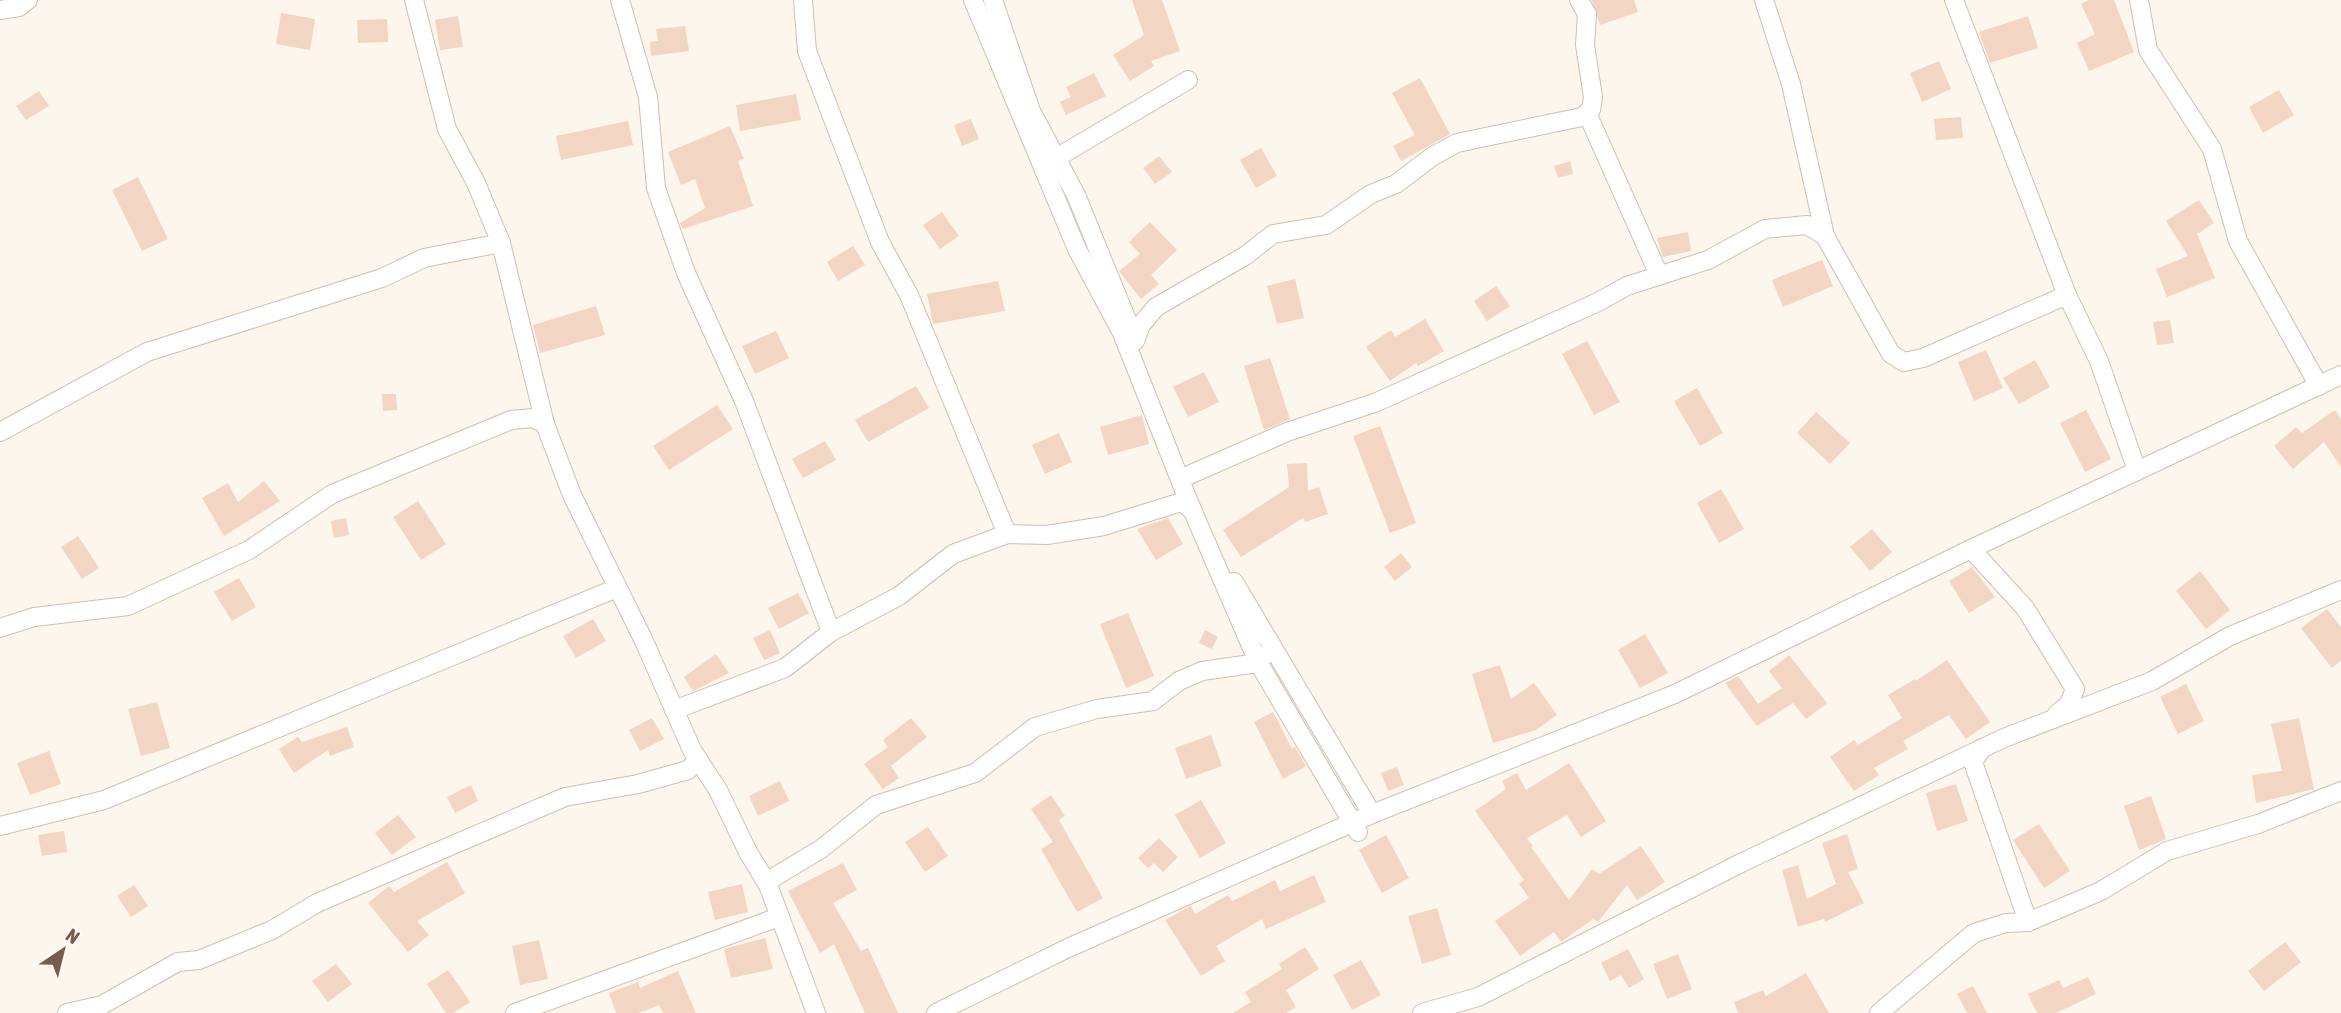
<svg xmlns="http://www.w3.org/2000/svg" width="2341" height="1013" font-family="'Asap Condensed',sans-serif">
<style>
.building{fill:#f3d5c3}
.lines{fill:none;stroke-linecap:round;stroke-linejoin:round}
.street-casing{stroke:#d1beb0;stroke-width:20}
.street{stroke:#fff;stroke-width:18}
</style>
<rect width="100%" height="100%" fill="#fdf6ec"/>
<g class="building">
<polygon points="1132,0 1162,0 1180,51 1151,61 1154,66 1130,81 1113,55 1144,35"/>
<polygon points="1592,0 1634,0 1638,12 1600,25"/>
<polygon points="2089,0 2114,0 2134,52 2089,71 2077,43 2095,34 2081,4"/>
<polygon points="281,13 315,19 310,50 276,44"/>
<polygon points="458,16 463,47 440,50 435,20"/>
<polygon points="2028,16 2038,48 1990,63 1979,32"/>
<polygon points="387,19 388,42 358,43 357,20"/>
<polygon points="685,26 689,51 651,56 650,42 658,41 656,29"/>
<polygon points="1939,61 1951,89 1922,102 1910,73"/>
<polygon points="1094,73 1106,96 1066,115 1060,102 1071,97 1066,87"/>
<polygon points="1420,78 1450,134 1401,161 1393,146 1415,135 1392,93"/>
<polygon points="2279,90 2294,115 2263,133 2249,107"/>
<polygon points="39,91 49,106 26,120 16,106"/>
<polygon points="796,94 801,120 740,131 736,105"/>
<polygon points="1961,117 1963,138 1936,140 1934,119"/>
<polygon points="971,119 979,139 962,146 954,125"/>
<polygon points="628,121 633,145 561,160 556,136"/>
<polygon points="730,126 744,159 738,161 753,206 683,229 680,223 705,208 695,179 681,185 668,152"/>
<polygon points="1261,148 1277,176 1256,188 1240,160"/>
<polygon points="1159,156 1172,172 1155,184 1143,168"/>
<polygon points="1570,161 1573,174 1558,178 1554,166"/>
<polygon points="138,177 168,239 142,251 112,190"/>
<polygon points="2199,200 2214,223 2197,234 2215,278 2167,297 2156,269 2188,256 2166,221"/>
<polygon points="942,212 959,236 940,249 923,225"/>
<polygon points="1150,222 1177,250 1151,275 1159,284 1141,299 1119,271 1140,254 1129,242"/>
<polygon points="1688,232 1691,251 1663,257 1657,238"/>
<polygon points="853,246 865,265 838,281 827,262"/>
<polygon points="1822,260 1833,286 1783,307 1772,280"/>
<polygon points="1295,279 1304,318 1277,324 1267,286"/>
<polygon points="998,281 1005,311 933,324 927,294"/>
<polygon points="1496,286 1510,306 1487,321 1474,301"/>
<polygon points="596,306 605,335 540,353 533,325"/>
<polygon points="1425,319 1444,351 1418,366 1416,363 1390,381 1366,347 1391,330 1395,337"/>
<polygon points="2170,320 2174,343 2157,345 2153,322"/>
<polygon points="776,331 789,358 755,374 742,346"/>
<polygon points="1587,341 1620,402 1594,415 1562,354"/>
<polygon points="1986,350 2003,388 1974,401 1958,362"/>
<polygon points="1270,358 1290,419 1264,430 1244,366"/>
<polygon points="2035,360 2050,387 2019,404 2003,378"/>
<polygon points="1204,372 1219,402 1188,417 1173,387"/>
<polygon points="916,386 929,408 868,442 855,420"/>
<polygon points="1697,388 1723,433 1700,446 1674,401"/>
<polygon points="382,394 396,394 397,410 383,411"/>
<polygon points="717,405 733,429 669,470 653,446"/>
<polygon points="2086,410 2111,459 2085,472 2060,423"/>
<polygon points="2335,410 2341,419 2341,467 2324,442 2293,469 2274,446 2296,427 2302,433"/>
<polygon points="1816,412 1850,443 1830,464 1797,433"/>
<polygon points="1142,415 1149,444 1108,455 1100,427"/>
<polygon points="1380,426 1416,523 1390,533 1353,436"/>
<polygon points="1059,433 1072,462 1045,474 1032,445"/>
<polygon points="825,441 836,460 803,478 792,459"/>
<polygon points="1307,463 1308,491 1319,487 1328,514 1305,522 1303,518 1241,557 1223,530 1289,487 1287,464"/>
<polygon points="264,481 280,501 224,536 202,498 228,483 238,502"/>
<polygon points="1721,489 1744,529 1719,543 1697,503"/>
<polygon points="418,501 446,544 421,560 393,517"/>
<polygon points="346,518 349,535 334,538 331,521"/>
<polygon points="1168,518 1183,544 1156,560 1137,529"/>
<polygon points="1872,529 1892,552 1870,571 1850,547"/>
<polygon points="78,536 99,568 82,579 61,547"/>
<polygon points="1401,553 1412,567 1395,581 1384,567"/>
<polygon points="1972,567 1995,597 1969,613 1949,581"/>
<polygon points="2200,571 2230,610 2206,629 2176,591"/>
<polygon points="239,578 256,607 232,621 214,592"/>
<polygon points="798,593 809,613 779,629 768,608"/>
<polygon points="2327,609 2341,627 2341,660 2332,668 2301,628"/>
<polygon points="1128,613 1154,676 1126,688 1100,624"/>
<polygon points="593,619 606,641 576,658 563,636"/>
<polygon points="770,630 780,653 764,660 753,638"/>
<polygon points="1205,630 1218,637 1212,649 1199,643"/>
<polygon points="1645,634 1668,673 1640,688 1618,650"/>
<polygon points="716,654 729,673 693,691 684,677"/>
<polygon points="1789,655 1827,703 1806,719 1793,703 1757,726 1725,683 1738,676 1758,704 1782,688 1769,671"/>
<polygon points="1947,660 1990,722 1966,739 1949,715 1903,741 1908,749 1874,768 1879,775 1854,791 1830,757 1854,740 1858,745 1902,718 1888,695 1915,679 1916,681"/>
<polygon points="1500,665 1511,699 1534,683 1557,715 1536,730 1493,743 1472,674"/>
<polygon points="2186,684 2204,721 2178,734 2160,697"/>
<polygon points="157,702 170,748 141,756 128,709"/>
<polygon points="1273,712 1292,749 1295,747 1306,766 1283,779 1254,722"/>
<polygon points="652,718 664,739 640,751 629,730"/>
<polygon points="911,718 927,737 891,766 899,778 883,789 864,764 888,747 883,740"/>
<polygon points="2299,718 2314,789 2256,803 2252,775 2282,771 2271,724"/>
<polygon points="347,727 354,747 330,756 328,750 294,773 279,749 298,737 302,742"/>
<polygon points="1211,735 1222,766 1186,779 1175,748"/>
<polygon points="49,751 61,784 30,795 17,763"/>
<polygon points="1569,763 1606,821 1581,837 1567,815 1527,838 1533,846 1531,847 1569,900 1592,869 1599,874 1641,846 1665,882 1637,900 1627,885 1598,922 1593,919 1561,942 1554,932 1520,956 1495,921 1529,898 1519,884 1524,880 1475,811 1506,789 1502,781 1517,773 1526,790"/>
<polygon points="1397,767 1404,785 1388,791 1381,773"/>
<polygon points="780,781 789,801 758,816 749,796"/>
<polygon points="1956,784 1968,821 1937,831 1926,793"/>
<polygon points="471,785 478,801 455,813 447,797"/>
<polygon points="1051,795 1065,816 1059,820 1103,898 1077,912 1041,849 1053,842 1031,809"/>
<polygon points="2151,796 2166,839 2139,850 2124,806"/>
<polygon points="1201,800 1226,843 1200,858 1175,815"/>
<polygon points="398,815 416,837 392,855 375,833"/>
<polygon points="2039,824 2070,871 2044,888 2013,840"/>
<polygon points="928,827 948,856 925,872 905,842"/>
<polygon points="64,831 67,852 42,856 38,835"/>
<polygon points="1847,834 1858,869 1848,872 1864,903 1825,922 1824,919 1798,927 1782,870 1798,865 1807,899 1836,884 1822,843"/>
<polygon points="1386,835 1409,878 1382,893 1359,850"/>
<polygon points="1159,838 1178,857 1163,872 1154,863 1148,868 1138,858"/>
<polygon points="447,862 465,893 417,921 429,935 408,952 368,903 389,886 394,892"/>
<polygon points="843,863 857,890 833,903 861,951 868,948 898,1013 865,1013 834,944 820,953 788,891"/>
<polygon points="1314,875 1326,902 1266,929 1262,919 1216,946 1225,961 1201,976 1165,920 1191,906 1195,914 1228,895 1232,901 1275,880 1280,891"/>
<polygon points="742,884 748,912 715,920 708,892"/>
<polygon points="134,885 148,906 131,917 117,896"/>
<polygon points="1437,908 1451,955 1422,964 1408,916"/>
<polygon points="765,938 773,969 731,978 724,949"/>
<polygon points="539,940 548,979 520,985 512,946"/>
<polygon points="2285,942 2301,962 2264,991 2248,971"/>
<polygon points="1305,947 1319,969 1286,990 1296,1007 1286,1013 1233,1013 1251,1002 1245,992 1282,969 1279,964"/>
<polygon points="1628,949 1644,979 1629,988 1621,975 1610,981 1601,963"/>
<polygon points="1678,954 1692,989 1667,999 1653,964"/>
<polygon points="1361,960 1381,995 1352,1010 1333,975"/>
<polygon points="336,964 352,984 328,1002 312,981"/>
<polygon points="448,970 470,1002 453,1013 446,1013 427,984"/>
<polygon points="678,971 696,1013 663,1013 659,1005 639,1013 616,1013 609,993 638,982 640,988"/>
<polygon points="1806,973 1829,1013 1738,1013 1734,1002 1763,990 1766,996"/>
<polygon points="2088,977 2096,994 2056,1013 2037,1013 2028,994 2059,980 2063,988"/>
<polygon points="1973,986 1987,1013 1967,1013 1957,994"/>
</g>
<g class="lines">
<defs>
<g id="street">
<polyline points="414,0 447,129 476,183 501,243 545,424 572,495 644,641 692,750 718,790 748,852 768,885 816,1013"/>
<polyline points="620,0 648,97 656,188 686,273 744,401 831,632"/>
<polyline points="803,0 807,51 880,242 909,295 1007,534"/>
<polyline points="973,0 1077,249 1122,333 1188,500 1258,662 1358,832"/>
<polyline points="993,0 1031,111 1076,195 1129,325"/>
<polyline points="1764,0 1791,84 1825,236 1891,354 1904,362 1923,358 2067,295"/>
<polyline points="1954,0 2067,295 2099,361 2137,471"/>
<polyline points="2139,0 2148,50 2212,149 2238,241 2319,386"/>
<polyline points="0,10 19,7 28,0"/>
<polyline points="1587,113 1659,275"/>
<polyline points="1046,164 1188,80"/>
<polyline points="1135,341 1141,325 1156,307 1245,256 1273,234 1326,225 1371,194 1396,184 1433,156 1457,143 1582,117 1591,110 1593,97 1585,45 1587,14 1579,0"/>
<polyline points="0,432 147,352 382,278 424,258 501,243"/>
<polyline points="1189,475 1287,432 1377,402 1598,302 1627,286 1708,260 1765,229 1807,225 1825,236"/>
<polyline points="1971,549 2025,608 2075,689 2069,704 2057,714"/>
<polyline points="1234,582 1372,814"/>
<polyline points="0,628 34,617 128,606 249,550 332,494 511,420 533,418 545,424"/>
<polyline points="674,710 785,668 831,632 899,596 953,554 1007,534 1047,535 1104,526 1188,500 1185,504 1189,508"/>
<polyline points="1982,748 1973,762 2028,922"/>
<polyline points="0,826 104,800 617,588"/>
<polyline points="766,882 821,849 876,805 975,773 1035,727 1097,709 1153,701 1179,681 1202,671 1251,664 1265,655"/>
<polyline points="67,1013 102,1005 178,962 199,960 272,930 317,903 565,797 638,784 688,770 698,760"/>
<polyline points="515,1013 779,917"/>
<polyline points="936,1013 1068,948 1372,814 1675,694 1971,549 2341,375"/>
<polyline points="1422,1013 1478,997 1741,863 2004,738 2152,681 2230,636 2341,590"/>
<polyline points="1879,1013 1974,933 2006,923 2028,922 2101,891 2167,851 2258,824 2341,791"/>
</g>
</defs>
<use href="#street" class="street-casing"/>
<use href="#street" class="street"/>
</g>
<g transform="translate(63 950) rotate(35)" stroke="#fffaf3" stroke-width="5" paint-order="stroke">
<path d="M0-5L12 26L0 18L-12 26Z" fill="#7a5c4d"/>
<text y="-10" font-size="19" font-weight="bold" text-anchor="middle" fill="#7a5c4d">N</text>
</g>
</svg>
